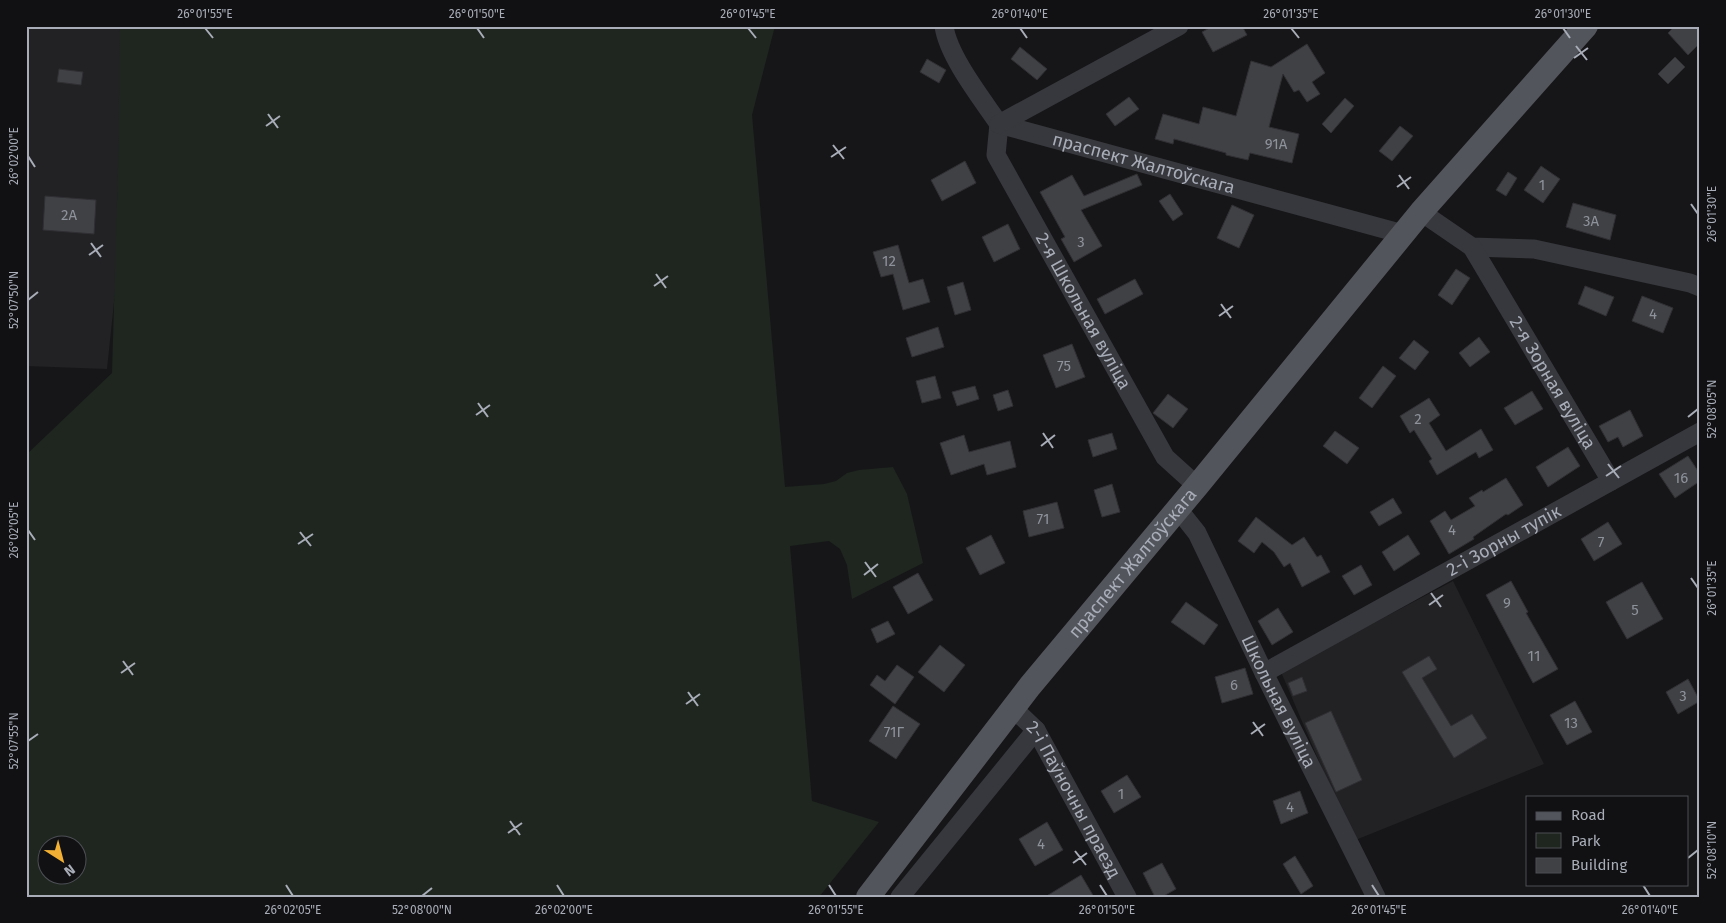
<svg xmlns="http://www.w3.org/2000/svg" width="1726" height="923" font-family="'Fira Sans',sans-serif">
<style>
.built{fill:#222225}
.green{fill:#1e261f;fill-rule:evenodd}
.building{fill:#404145;stroke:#303034}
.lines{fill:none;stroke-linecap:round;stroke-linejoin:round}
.minor{stroke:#37383d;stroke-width:19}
.major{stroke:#53555c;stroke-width:24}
.ticks{fill:none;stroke:#a8adb8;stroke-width:2}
.labels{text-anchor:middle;stroke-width:4;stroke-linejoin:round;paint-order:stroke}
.number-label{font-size:15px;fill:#8e929b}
.street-label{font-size:18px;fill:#a8adb8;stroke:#111113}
.neatline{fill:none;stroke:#a8adb8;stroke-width:2}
.ticks-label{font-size:12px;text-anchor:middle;fill:#a8adb8}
</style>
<rect width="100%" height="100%" fill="#161618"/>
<g class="built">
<polygon points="26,26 143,26 107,369 26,366"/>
<polygon points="1453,581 1544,764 1353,841 1281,672"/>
</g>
<path class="green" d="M120,26H775L752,115L785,487L824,484L836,481L847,473L859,470L893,467L907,494L923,563L852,599L847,565L840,549L829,541L790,546L812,801L879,822L819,897H26V455L112,373L118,167ZM48,846H78V876H48Z"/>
<g class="building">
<polygon points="1213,26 1242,26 1247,35 1213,52 1202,32"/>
<polygon points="1675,26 1700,26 1700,43 1688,55 1668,33"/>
<polygon points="1307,44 1325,73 1312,82 1320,94 1307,102 1299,90 1294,92 1283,74 1269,127 1299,134 1292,163 1250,153 1248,160 1226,155 1226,153 1174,139 1173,144 1155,139 1163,114 1199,124 1203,107 1236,116 1251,61 1271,67"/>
<polygon points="1020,47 1047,69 1037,80 1011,59"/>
<polygon points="1675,57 1685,67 1668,84 1658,74"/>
<polygon points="927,59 946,70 939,83 920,72"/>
<polygon points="59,69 83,72 81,85 57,82"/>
<polygon points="1129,97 1139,109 1115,126 1106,114"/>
<polygon points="1345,98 1354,106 1331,133 1322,124"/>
<polygon points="1400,126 1413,136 1392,161 1379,151"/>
<polygon points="965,161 976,183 942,201 931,180"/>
<polygon points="1541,166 1560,179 1543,203 1524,190"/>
<polygon points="1508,172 1517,178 1506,196 1496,190"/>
<polygon points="1137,174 1142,185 1081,210 1102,246 1074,262 1061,239 1065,237 1040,192 1072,175 1084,196"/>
<polygon points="1170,194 1183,214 1173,221 1159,201"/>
<polygon points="45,196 96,200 94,234 43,230"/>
<polygon points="1573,203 1616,215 1610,240 1566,227"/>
<polygon points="1232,205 1254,215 1239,248 1217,238"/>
<polygon points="1008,224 1020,249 994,262 982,237"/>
<polygon points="898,245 909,283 923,279 930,302 903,310 893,274 881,277 873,252"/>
<polygon points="1456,269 1470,278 1452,305 1438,295"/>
<polygon points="1135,279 1143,294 1105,314 1097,299"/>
<polygon points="963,282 971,310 955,315 947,287"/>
<polygon points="1585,286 1614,297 1606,316 1578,304"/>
<polygon points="1642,296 1673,308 1663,333 1632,321"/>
<polygon points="938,327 944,347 912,357 906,338"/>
<polygon points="1479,337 1490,352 1470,367 1459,353"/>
<polygon points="1414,340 1429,352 1415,370 1399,358"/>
<polygon points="1072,344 1085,377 1056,388 1043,355"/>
<polygon points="1383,366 1396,376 1372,408 1359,398"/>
<polygon points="935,376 941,398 922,403 916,381"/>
<polygon points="975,386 979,399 957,406 952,392"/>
<polygon points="1008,390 1013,406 998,411 993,395"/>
<polygon points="1532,391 1543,409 1515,425 1504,408"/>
<polygon points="1168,394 1188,409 1173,428 1153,413"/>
<polygon points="1429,398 1440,415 1429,423 1446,451 1481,429 1493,450 1479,458 1476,452 1437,475 1429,461 1432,459 1414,430 1410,433 1400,416"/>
<polygon points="1630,410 1643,436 1623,447 1618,437 1608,442 1599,426"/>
<polygon points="1335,431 1359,448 1347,464 1323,446"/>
<polygon points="1112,433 1117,449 1093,457 1088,440"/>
<polygon points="964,435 969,452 1010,441 1016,467 987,475 984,464 951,475 940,443"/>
<polygon points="1568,447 1580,466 1548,487 1536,467"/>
<polygon points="1688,456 1700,474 1700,481 1675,498 1659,474"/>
<polygon points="1506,478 1523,505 1508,515 1506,514 1473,537 1474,539 1449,554 1430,521 1445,511 1451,520 1475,506 1469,498 1482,490 1483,492"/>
<polygon points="1112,484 1120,512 1102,517 1094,490"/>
<polygon points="1393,498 1402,513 1379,526 1370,512"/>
<polygon points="1057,502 1064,528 1029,537 1023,511"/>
<polygon points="1256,517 1292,545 1304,537 1317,557 1321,555 1330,572 1302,587 1290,563 1284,567 1274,552 1262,542 1254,553 1238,541"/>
<polygon points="1608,522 1622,544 1594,561 1581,539"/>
<polygon points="991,535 1005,563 980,575 966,548"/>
<polygon points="1408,535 1420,554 1394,571 1382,552"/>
<polygon points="1361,565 1372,585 1354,595 1342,576"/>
<polygon points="918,573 933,600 908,614 893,587"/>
<polygon points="1511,581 1528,612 1526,613 1558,669 1533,683 1486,595"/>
<polygon points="1642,582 1663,619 1627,639 1606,602"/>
<polygon points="1186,602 1218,625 1204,645 1171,622"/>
<polygon points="1278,608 1293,632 1272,645 1258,621"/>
<polygon points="888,621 895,634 877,643 871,629"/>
<polygon points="940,645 965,665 944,692 918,672"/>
<polygon points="1429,656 1437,669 1422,678 1451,726 1472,714 1487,738 1454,758 1402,672"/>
<polygon points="897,665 914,677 895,704 870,685 877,675 885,681"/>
<polygon points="1245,668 1253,694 1222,703 1215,677"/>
<polygon points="1302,677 1307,691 1293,696 1288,683"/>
<polygon points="1688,679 1700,701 1678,714 1666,692"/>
<polygon points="1575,701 1592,732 1567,745 1550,715"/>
<polygon points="893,706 920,724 896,759 869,741"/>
<polygon points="1331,711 1362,780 1336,792 1305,723"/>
<polygon points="1127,775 1141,797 1114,813 1101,791"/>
<polygon points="1300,791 1308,813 1281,824 1273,801"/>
<polygon points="1047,822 1063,850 1035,866 1019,839"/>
<polygon points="1295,856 1313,886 1301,894 1283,864"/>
<polygon points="1162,863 1176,889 1162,897 1155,897 1143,873"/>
<polygon points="1081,875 1094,897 1045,897"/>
</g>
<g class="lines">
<g class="minor">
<path d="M944,26C948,56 982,99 999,124"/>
<path id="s1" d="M999,124L996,155L1165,457L1197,486"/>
<path id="s2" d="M999,124L1403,234"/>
<polyline points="999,124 1179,26"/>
<polyline points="1421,212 1472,247 1534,249 1690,283 1700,287"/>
<path id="s3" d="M1472,247L1611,481"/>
<path id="s4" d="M1178,509L1197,533L1264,673L1376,897"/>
<path id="s5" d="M1264,673L1700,432"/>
<path id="s6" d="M1013,708L1036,730L1127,897"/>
<polyline points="900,897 1036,730"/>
</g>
<path class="major" id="s7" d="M868,897L1030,686L1197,486L1421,212L1586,26"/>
</g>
<path class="ticks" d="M205,28L213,38M477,28L484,38M748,28L756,38M1020,28L1027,38M1291,28L1299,38M1563,28L1570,38M1576,46L1587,60M1574,58L1588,48M268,114L278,128M266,126L280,116M833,145L844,159M28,156L35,167M831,157L846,147M1399,175L1409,189M1397,187L1411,177M1691,204L1698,214M91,243L101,257M89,255L103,245M656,274L666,288M654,286L668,276M28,300L38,292M1221,304L1231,318M1219,316L1233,306M478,403L488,417M476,415L490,405M1688,417L1698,409M1043,433L1053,448M1041,446L1055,435M1608,464L1619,478M1606,476L1621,466M28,530L35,540M300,532L311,546M298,544L313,534M865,562L876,577M864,575L878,564M1691,578L1698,588M1431,593L1441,607M1429,605L1443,595M123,661L133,675M121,673L135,663M688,692L698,706M686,704L700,694M1253,722L1263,736M1251,734L1265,724M28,741L38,734M510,821L520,835M508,833L522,823M1075,851L1086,865M1688,858L1698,850M1073,863L1087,853M286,885L293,896M557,885L564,896M829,885L836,896M1100,885L1107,896M1372,885L1379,896M1643,885L1650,896M422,896L432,888"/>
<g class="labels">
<g class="number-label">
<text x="1276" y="149">91А</text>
<text x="1542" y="190">1</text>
<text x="69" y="220">2А</text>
<text x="1591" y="226">3А</text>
<text x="1081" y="247">3</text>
<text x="889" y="266">12</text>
<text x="1653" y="319">4</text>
<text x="1064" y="371">75</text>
<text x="1418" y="424">2</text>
<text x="1681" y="483">16</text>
<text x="1043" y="524">71</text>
<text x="1452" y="535">4</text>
<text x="1601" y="547">7</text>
<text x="1507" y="608">9</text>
<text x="1635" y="615">5</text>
<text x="1534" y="661">11</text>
<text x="1234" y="690">6</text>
<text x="1683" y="701">3</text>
<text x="1571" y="728">13</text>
<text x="894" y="737">71Г</text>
<text x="1121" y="799">1</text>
<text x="1290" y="812">4</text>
<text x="1041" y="849">4</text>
</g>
<g class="street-label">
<text dy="6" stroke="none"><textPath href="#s2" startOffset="150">праспект Жалтоўскага</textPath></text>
<text dy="6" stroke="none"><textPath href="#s1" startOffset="210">2-я Школьная вуліца</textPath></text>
<text dy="6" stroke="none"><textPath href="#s3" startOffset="158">2-я Зорная вуліца</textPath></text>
<text dy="6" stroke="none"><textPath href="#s5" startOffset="274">2-і Зорны тупік</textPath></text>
<text dy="6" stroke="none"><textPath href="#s7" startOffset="426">праспект Жалтоўскага</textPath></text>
<text dy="6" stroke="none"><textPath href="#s4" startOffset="218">Школьная вуліца</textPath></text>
<text dy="6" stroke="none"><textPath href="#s6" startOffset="111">2-і Паўночны праезд</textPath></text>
</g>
</g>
<rect width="1726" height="923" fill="none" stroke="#111113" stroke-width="55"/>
<rect x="1526" y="796" width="162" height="90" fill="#111113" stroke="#4d4f55"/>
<rect x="1536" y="812" width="25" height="8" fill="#53555c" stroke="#4d4f55"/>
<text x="1571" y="820" font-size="15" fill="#a8adb8">Road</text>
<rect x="1536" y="833" width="25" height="15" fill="#1e261f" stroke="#4d4f55"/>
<text x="1571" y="846" font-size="15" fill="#a8adb8">Park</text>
<rect x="1536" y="858" width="25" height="15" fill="#404145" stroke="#4d4f55"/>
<text x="1571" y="870" font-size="15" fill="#a8adb8">Building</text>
<g transform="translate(62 860) rotate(144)"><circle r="24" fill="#111113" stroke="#4d4f55"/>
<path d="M0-4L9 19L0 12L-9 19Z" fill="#f2b134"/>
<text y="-8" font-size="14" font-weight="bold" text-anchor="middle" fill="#a8adb8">N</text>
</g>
<rect x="28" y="28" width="1670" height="868" class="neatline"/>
<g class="ticks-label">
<text x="205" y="18">26°01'55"E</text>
<text x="477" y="18">26°01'50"E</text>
<text x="748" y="18">26°01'45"E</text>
<text x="1020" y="18">26°01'40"E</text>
<text x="1291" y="18">26°01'35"E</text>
<text x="1563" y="18">26°01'30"E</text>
<text transform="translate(14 156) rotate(-90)" y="4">26°02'00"E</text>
<text transform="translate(1712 214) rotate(-90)" y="4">26°01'30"E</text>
<text transform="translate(14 300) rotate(-90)" y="4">52°07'50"N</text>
<text transform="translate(1712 409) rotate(-90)" y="4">52°08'05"N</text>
<text transform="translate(14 530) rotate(-90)" y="4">26°02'05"E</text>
<text transform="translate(1712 588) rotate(-90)" y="4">26°01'35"E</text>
<text transform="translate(14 741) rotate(-90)" y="4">52°07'55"N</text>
<text transform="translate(1712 850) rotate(-90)" y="4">52°08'10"N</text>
<text x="293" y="914">26°02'05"E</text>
<text x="422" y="914">52°08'00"N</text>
<text x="564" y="914">26°02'00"E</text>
<text x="836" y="914">26°01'55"E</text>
<text x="1107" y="914">26°01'50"E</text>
<text x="1379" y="914">26°01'45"E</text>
<text x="1650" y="914">26°01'40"E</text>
</g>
</svg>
